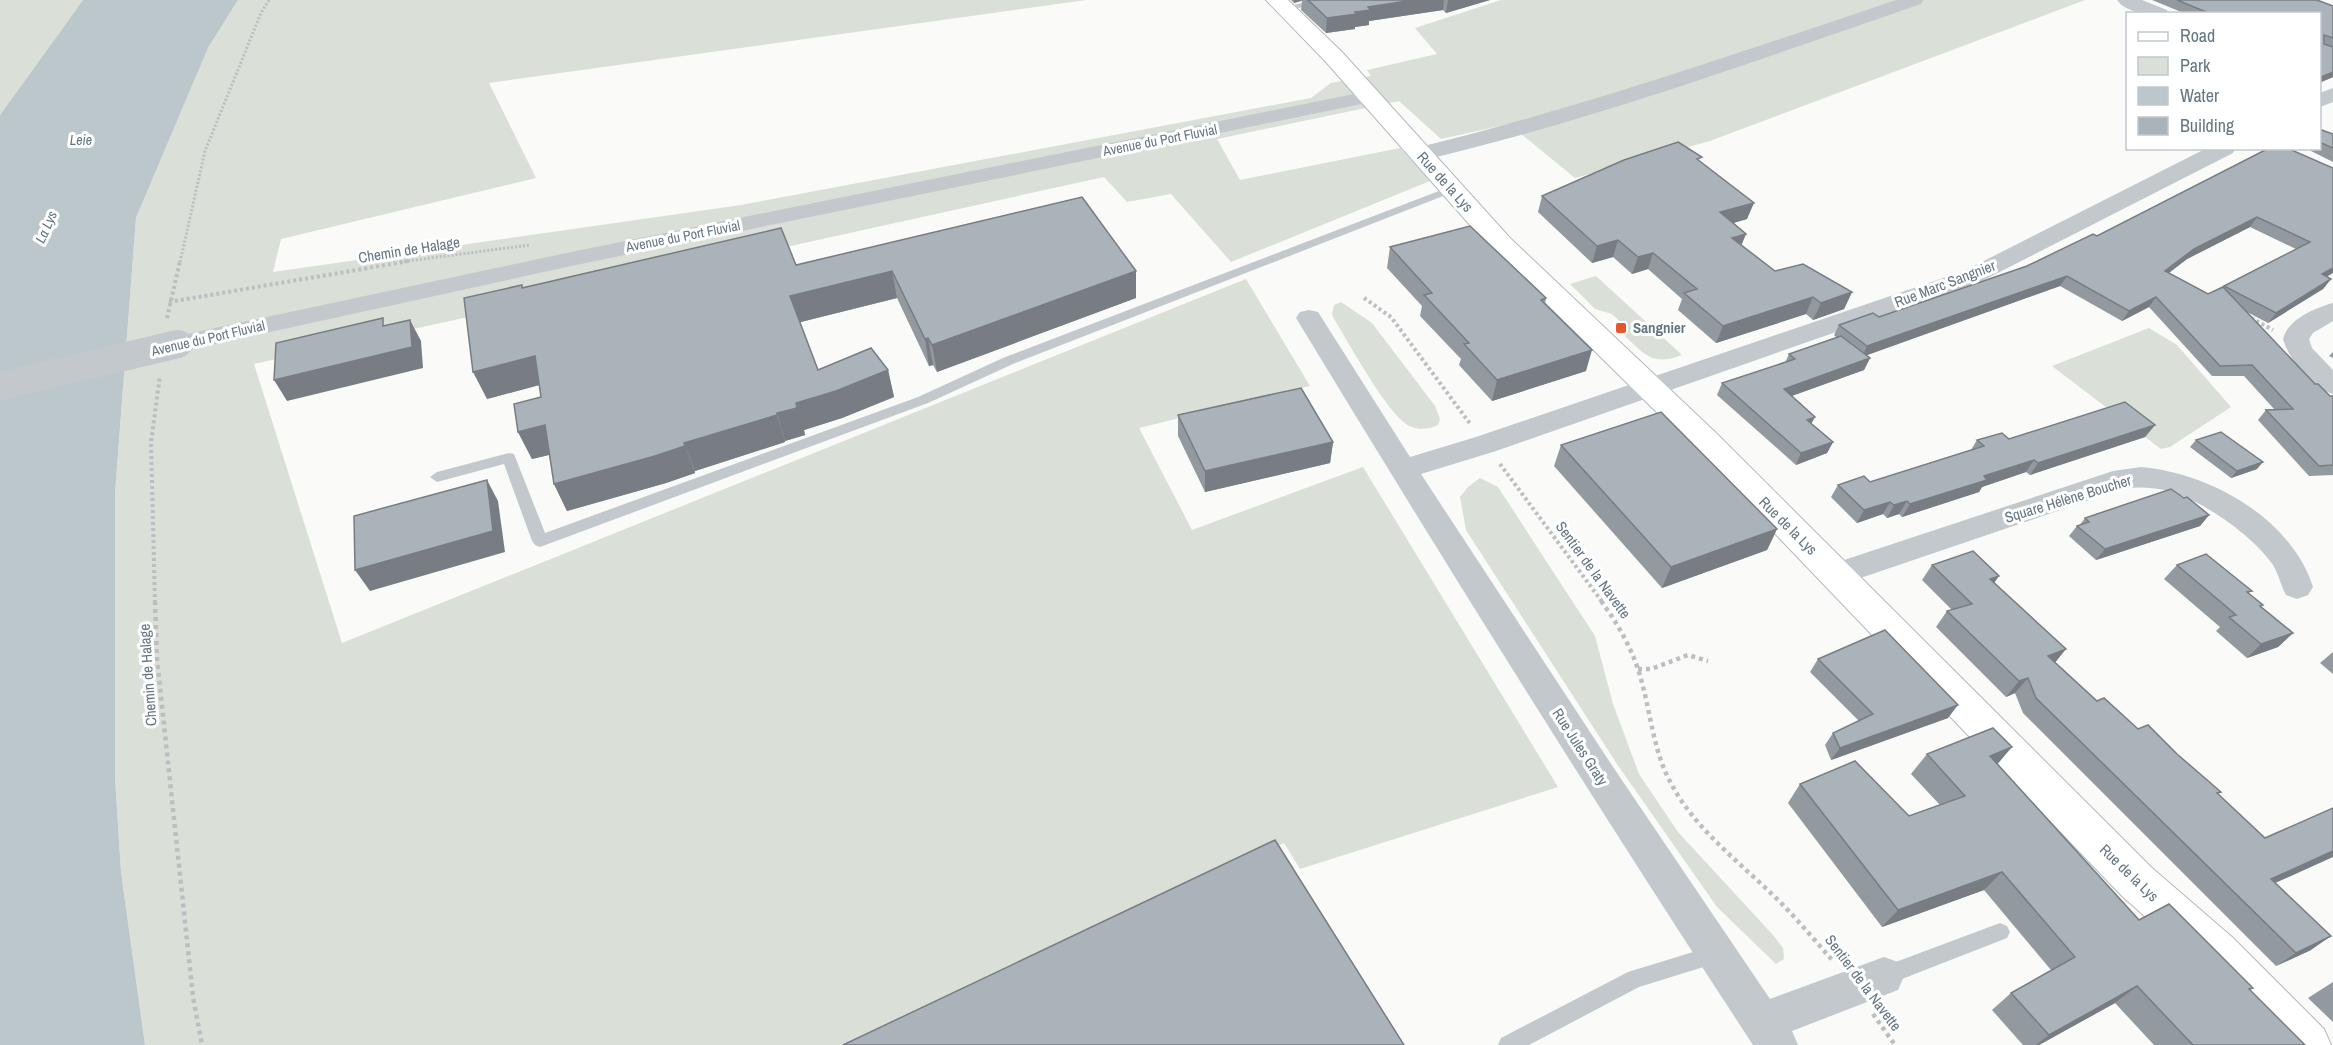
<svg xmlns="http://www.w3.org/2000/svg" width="2333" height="1045" font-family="'Archivo Narrow',sans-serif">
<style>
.green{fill:#dadfd7}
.water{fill:#bbc7cb}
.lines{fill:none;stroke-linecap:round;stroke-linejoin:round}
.secondary-casing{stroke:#b3babf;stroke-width:2}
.path-far2{stroke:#bbbfc2;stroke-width:3;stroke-dasharray:2 2;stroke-linecap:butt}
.path-far1{stroke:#bbbfc2;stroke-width:4;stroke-dasharray:3 3;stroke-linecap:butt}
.path{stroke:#bbbfc2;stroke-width:4.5;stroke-dasharray:4 4;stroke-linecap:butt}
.lane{fill:#c3c8cc;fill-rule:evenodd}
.street{fill:#c3c8cc;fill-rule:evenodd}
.secondary{fill:#fff;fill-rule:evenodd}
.street-bridge{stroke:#c3c8cc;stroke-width:28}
.wall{fill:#929a9f;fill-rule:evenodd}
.shaded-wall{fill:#777d82}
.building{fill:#aab3b9;stroke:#777d82;stroke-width:1.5}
.poi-dot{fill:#e4572e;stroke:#fff;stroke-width:2}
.labels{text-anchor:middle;stroke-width:6;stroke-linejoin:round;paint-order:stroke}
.far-water-label{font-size:14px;font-style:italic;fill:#60757c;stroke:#fff}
.far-street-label{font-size:14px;fill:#657683;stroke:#fff}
.street-label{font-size:15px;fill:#657683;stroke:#fff}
.poi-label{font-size:15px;font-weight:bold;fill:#657683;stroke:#fff;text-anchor:start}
</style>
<rect width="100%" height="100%" fill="#fafaf8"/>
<g class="green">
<polygon points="0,0 83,0 0,115"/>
<polygon points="238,0 1086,0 489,83 536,178 281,239 273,272 741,205 1311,98 1331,83 1371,76 1367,70 1437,54 1415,28 1501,0 2085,0 1710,141 1575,178 1509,124 1441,139 1399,101 1217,139 1240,180 1400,148 1430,181 1231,262 1171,194 1127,202 1104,177 254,364 342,643 1246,279 1310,386 1139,428 1192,530 1363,467 1558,787 1300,869 1284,843 868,1045 145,1045 121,872 115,778 115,493 136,218 208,48"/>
<path d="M1596,276L1682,355C1653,366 1646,356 1625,336L1628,329L1612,314L1595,309L1570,284Z"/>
<path d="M1341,302L1372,323L1435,406L1440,419L1438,425C1431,429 1420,430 1412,427C1390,420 1348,341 1334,319L1332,314L1334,305Z"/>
<polygon points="2149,328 2177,345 2231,407 2170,447 2161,449 2052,366"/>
<polygon points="1480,478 1498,487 1595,636 1613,704 1639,774 1678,832 1773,935 1783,948 1784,959 1776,964 1717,907 1617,764 1466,530 1460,497 1468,487"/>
</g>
<polygon class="water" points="83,0 238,0 208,48 136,218 115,493 115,778 121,872 145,1045 0,1045 0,115"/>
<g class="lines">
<defs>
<polygon id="secondary" points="1266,0 1288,0 1342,52 1510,238 1715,432 2152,868 2232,937 2324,1029 2331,1045 2277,1045 2202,967 2122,896 1693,448 1492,250 1326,62"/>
</defs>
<use href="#secondary" class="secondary-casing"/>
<g class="path-far2">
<polyline points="180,262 205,151 261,13 269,0"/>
<polyline points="400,262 530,245"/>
</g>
<g class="path-far1">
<polyline points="1364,298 1391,317 1471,425"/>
<polyline points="169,302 409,261"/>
<polyline points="167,318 180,261"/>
<polyline points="2251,318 2273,330"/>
<polyline points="1500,464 1603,603"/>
<polyline points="155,603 151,442 160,376"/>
</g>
<g class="path">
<polyline points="155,601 157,659 193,997 202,1045"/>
<path d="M1601,601C1619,625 1635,654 1642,683C1650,712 1653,743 1665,771C1689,826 1738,860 1779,901C1798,920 1816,942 1834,962"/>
<polyline points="1638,669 1651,669 1688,655 1708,661"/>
<polyline points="1873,1014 1895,1045"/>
</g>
<g class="lane">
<polygon points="1315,0 1336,0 1285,11 1280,8"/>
<polygon points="1452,186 1456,187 1456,191 1013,364 928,403 540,547 535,545 532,541 504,464 437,482 430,477 437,472 509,453 514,454 545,533 918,397 1003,358"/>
<polygon points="2000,923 2007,926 2010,932 2007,938 1884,986 1877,983 1874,976 1877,969"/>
<polygon points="1716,945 1723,947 1726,954 1723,961 1639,987 1529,1045 1498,1045 1501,1038 1628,972"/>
</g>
<g class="street">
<path d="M1896,0H1923L1921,4C1755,61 1590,121 1420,161L1412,159L1409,154L1412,149C1576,109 1736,54 1896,0Z"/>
<path d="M2117,0H2142L2167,10L2169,14C2152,14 2128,15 2117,0Z"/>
<polygon points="2333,88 2333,102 2320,107 2320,93"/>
<polygon points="1369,91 1376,93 1379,97 1376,101 576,265 178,352 169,350 165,344 169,338 178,336 576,251"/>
<path d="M2207,148H2236L2233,153L1982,281L1496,451L1421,474L1611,764L1770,999L1884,957L1898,962L1904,976L1898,990L1792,1031L1798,1045H1753C1596,805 1444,562 1296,318L1300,312L1309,310L1318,312L1410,457L1476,437L1964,271Z"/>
<path d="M2333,303V321L2313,333L2309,339L2312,348L2333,370V394C2312,388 2289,360 2283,339C2288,319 2315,308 2333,303Z"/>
<path d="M2141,467C2210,473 2291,518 2313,587L2308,595L2297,599L2286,595C2281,586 2279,575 2273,565C2253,536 2205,502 2171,492C2156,487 2140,487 2125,488L1837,586L1826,582L1821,574L1826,566L2113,471Z"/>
</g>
<use href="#secondary" class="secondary"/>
<polyline class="street-bridge" points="0,386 178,344"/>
</g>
<g class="wall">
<polygon points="1291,0 1490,0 1446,13 1443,10 1369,21 1369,25 1355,27 1355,29 1326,33 1301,10 1302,1 1294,3"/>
<polygon points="2152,0 2317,0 2333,6 2333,77 2319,83 2319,14 2186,14"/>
<polygon points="2319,129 2333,134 2333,162 2305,148 2319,148"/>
<path d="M2269,148L2327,277L2331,279L2323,289L2268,323L2247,312L2315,384L2330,396H2333V475L2309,476L2258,420L2266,410H2275L2244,376H2212L2149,307L2122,321L2060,286L1866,355L1870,358L1864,370L1791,396L1811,424L1833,442L1827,453L1796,465L1717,395L1722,383L1785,363L1789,354L1836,337L1834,335L1839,325L1879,317L2027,266L2097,236ZM2250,227L2296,249L2208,294L2169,273L2187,259Z"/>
<polygon points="1700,161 1747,219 1733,223 1746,234 1741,245 1775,271 1852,292 1844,309 1813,320 1806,314 1716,343 1678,310 1682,299 1648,269 1632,274 1613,257 1592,263 1538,212 1542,196"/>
<polygon points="1082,197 1136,298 937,372 933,365 929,366 897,298 800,322 818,370 888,370 894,397 842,418 804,430 805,435 785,441 785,442 695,471 695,473 666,483 567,511 554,484 549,455 532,459 518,432 541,397 539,385 487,399 523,288 796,265"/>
<polygon points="1390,247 1546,298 1545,304 1586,371 1492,401 1459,365 1461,359 1420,316 1422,306 1387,268"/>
<polygon points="2333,352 2333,358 2329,356"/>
<polygon points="1178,415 1333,442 1330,463 1205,492 1178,436"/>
<polygon points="2155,425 2145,437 2030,475 2026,472 1982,487 1979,492 1902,517 1899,514 1887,518 1883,514 1857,523 1831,497 1838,485 1870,482 1971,450 1977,440 2009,439"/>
<polygon points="2196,440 2257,469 2231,478 2190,447"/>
<polygon points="1561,445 1777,529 1767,550 1662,588 1554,466"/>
<polygon points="2184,498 2209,515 2200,526 2096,560 2069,536 2077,526 2080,525 2085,518"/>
<polygon points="1932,565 1994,582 2055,662 2097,701 2138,729 2218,795 2275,883 2311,950 2276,966 2023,713 2015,693 2006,697 1936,627 1947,611 1952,610 1922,580"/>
<polygon points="2177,565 2249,593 2261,607 2293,633 2278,647 2247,658 2216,631 2220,627 2164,579"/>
<polygon points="2333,652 2333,674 2320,663"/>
<polygon points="1818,659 1948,718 1831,760 1825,745 1833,733 1859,721 1810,672"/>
<polygon points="1927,754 1997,764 2139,920 2253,988 2250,990 2305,1045 2154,1045 2115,1003 2039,1045 2023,1045 1992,1010 2011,993 2051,970 1984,890 1882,927 1788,803 1800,784 1909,816 1940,805 1911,774"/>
<polygon points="2333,982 2333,1022 2308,998"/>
</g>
<g class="shaded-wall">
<polygon points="1294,0 1302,0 1294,3"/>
<polygon points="1414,0 1444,0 1443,10 1369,21 1369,25 1355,27 1355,29 1326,33 1327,18 1355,12 1368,7"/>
<polygon points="1448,0 1490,0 1446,13"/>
<polygon points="2333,72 2333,77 2319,83 2319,78"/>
<polygon points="1754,203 1747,219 1713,229 1720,212"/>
<polygon points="2257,217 2250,227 2187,259 2158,281 2165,271 2194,249"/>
<polygon points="1746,234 1739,251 1732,238"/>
<polygon points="1618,240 1613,257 1592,263 1597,246"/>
<polygon points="1653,253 1648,269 1632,274 1638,257"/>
<polygon points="2333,268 2333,273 2313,285 2322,274"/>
<polygon points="892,271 897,298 797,323 790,296"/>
<polygon points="1136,271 1136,298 937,372 932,345"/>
<polygon points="2067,276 2060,286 1862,357 1867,346"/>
<polygon points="2331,279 2323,289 2268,323 2276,313"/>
<polygon points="1852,292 1844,309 1813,320 1821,303"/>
<polygon points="1813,297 1806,314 1716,343 1723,326"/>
<polygon points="2156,297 2149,307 2122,321 2129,311"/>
<polygon points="410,320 421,341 423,368 287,401 274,380"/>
<polygon points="928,338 933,365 929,366 925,339"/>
<polygon points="1592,350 1586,371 1492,401 1497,380"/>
<polygon points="535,356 547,383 487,399 473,372"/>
<polygon points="1870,358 1864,370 1778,401 1784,389"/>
<polygon points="888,370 894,397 842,418 804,430 805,435 785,441 777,413 796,403"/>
<polygon points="777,415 785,442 695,471 684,443"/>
<polygon points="1815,417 1809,428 1807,420"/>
<polygon points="545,425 557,453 532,459 518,432"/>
<polygon points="2155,425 2145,437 2030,475 2038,463"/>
<polygon points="1333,442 1330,463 1205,492 1205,471"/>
<polygon points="1833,442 1827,453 1796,465 1801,453"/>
<polygon points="685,446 695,473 666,483 567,511 554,484"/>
<polygon points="2034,460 2026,472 1982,487 1979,492 1902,517 1910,504 1984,476"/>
<polygon points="2263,462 2257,469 2231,478 2237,471"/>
<polygon points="487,480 498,501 505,552 370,591 355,570"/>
<polygon points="1907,501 1899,514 1887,518 1894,505"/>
<polygon points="1890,502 1883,514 1857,523 1864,510"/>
<polygon points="2209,515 2200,526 2096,560 2105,549"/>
<polygon points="1777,529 1767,550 1662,588 1671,567"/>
<polygon points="1999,576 1988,592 1990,579"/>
<polygon points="2293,633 2278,647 2247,658 2261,644"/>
<polygon points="2066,649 2054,664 2048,656"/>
<polygon points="2028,678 2015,693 2006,697 2019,681"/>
<polygon points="1958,705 1948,718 1831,760 1840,748"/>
<polygon points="2012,747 1995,767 1990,756"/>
<polygon points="2333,851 2333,857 2253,893 2271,879"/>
<polygon points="2002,872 1984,890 1882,927 1898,910"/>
<polygon points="2331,936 2311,950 2276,966 2296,953"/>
<polygon points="2137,986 2115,1003 2039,1045 2036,1045 2049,1035"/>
</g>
<g class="building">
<polygon points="1308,0 1414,0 1368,7 1371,10 1355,12 1357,14 1327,18"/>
<polygon points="2177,0 2317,0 2333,6 2333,38 2324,35 2324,44 2333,47 2333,72 2319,78 2319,14 2211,14"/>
<polygon points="2319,129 2333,134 2333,148 2319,142"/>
<polygon points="1678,142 1702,157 1697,159 1754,203 1720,212 1746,234 1732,238 1775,271 1803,264 1852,292 1821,303 1813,297 1723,326 1684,293 1697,289 1653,253 1638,257 1618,240 1597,246 1542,196 1624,160"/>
<polygon points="2269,148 2287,148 2333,168 2333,268 2322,274 2331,279 2276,313 2224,286 2310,242 2257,217 2194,249 2165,271 2208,294 2223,287 2315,384 2318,384 2330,396 2333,396 2333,465 2319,466 2266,410 2293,409 2252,365 2220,366 2156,297 2129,311 2067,276 1867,346 1839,325 1873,313 1879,317 2027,266 2093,234 2097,236"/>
<polygon points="1082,197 1136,271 932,345 928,338 925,339 892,271 790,296 818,370 871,348 888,370 836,391 796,403 797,408 777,413 777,415 684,443 685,446 655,456 554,484 545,425 518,432 514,404 541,397 535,356 473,372 464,298 522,285 522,288 781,228 796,265"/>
<polygon points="1470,226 1546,298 1541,300 1592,350 1497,380 1464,344 1469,343 1424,295 1432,293 1390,247"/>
<polygon points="383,318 383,326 410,320 412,347 274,380 276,343"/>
<polygon points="1841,336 1870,358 1784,389 1815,417 1807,420 1833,442 1801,453 1722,383 1795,359 1789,354"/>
<polygon points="1301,388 1333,442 1205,471 1178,415"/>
<polygon points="2125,402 2155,425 2038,463 2034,460 1984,476 1987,480 1910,504 1907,501 1894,505 1890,502 1864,510 1838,485 1864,476 1870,482 1984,446 1977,440 2002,433 2009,439"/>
<polygon points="1661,412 1777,529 1671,567 1561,445"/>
<polygon points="2221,432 2263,462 2237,471 2196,440"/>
<polygon points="487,480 493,531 355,570 354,516"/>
<polygon points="2171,489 2184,498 2187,497 2209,515 2105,549 2077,526 2089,522 2085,518"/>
<polygon points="1973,551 1999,576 1990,579 2066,649 2048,656 2097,701 2104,698 2138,729 2148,725 2177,754 2221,792 2217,793 2265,838 2333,808 2333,851 2271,879 2331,936 2296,953 2036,698 2028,678 2019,681 1947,611 1972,604 1932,565"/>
<polygon points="2206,554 2252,591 2247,592 2263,605 2260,606 2293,633 2261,644 2229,617 2236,615 2177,565"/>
<polygon points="1885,630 1958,705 1840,748 1833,733 1873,714 1818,659"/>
<polygon points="1993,728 2012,747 1990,756 2139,920 2169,904 2253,988 2249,989 2305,1045 2193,1045 2137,986 2049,1035 2011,993 2075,957 2002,872 1898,910 1800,784 1855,761 1909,816 1965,796 1927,754"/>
<polygon points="1275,840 1404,1045 843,1045"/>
</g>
<rect class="poi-dot" x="1615" y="322" width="12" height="12" rx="3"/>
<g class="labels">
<g class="far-water-label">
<text x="81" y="145">Leie</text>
<text transform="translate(46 227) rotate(-66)" y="5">La Lys</text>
</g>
<g class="far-street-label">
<text transform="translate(1160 140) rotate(-11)" y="5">Avenue du Port Fluvial</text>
<text transform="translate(683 236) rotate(-11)" y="5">Avenue du Port Fluvial</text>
<text transform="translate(208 338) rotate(-13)" y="5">Avenue du Port Fluvial</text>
</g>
<g class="street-label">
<text transform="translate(1445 182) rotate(48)" y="5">Rue de la Lys</text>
<text transform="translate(409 250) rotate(-9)" y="5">Chemin de Halage</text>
<text transform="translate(1945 284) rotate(-21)" y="5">Rue Marc Sangnier</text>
<text transform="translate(2068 499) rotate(-17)" y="5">Square Hélène Boucher</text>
<text transform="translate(1788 526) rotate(45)" y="5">Rue de la Lys</text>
<text transform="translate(1593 570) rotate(54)" y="5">Sentier de la Navette</text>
<text transform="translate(148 675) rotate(-94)" y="5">Chemin de Halage</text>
<text transform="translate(1580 747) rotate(57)" y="5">Rue Jules Graty</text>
<text transform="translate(2129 873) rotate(44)" y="5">Rue de la Lys</text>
<text transform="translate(1863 983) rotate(53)" y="5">Sentier de la Navette</text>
</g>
<g class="poi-label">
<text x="1633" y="333">Sangnier</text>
</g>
</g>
<rect x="2126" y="12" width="195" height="138" fill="#ffffff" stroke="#c1c8cd" stroke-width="1.5"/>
<rect x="2138" y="32" width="30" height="9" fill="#ffffff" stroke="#c1c8cd" stroke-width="1.5"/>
<text x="2180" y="42" font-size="18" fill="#657683">Road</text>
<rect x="2138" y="57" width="30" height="18" fill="#dadfd7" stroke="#c1c8cd" stroke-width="1.5"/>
<text x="2180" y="72" font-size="18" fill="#657683">Park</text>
<rect x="2138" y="87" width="30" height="18" fill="#bbc7cb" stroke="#c1c8cd" stroke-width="1.5"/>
<text x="2180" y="102" font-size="18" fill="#657683">Water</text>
<rect x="2138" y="117" width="30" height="18" fill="#aab3b9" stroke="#c1c8cd" stroke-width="1.5"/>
<text x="2180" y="132" font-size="18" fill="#657683">Building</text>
</svg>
